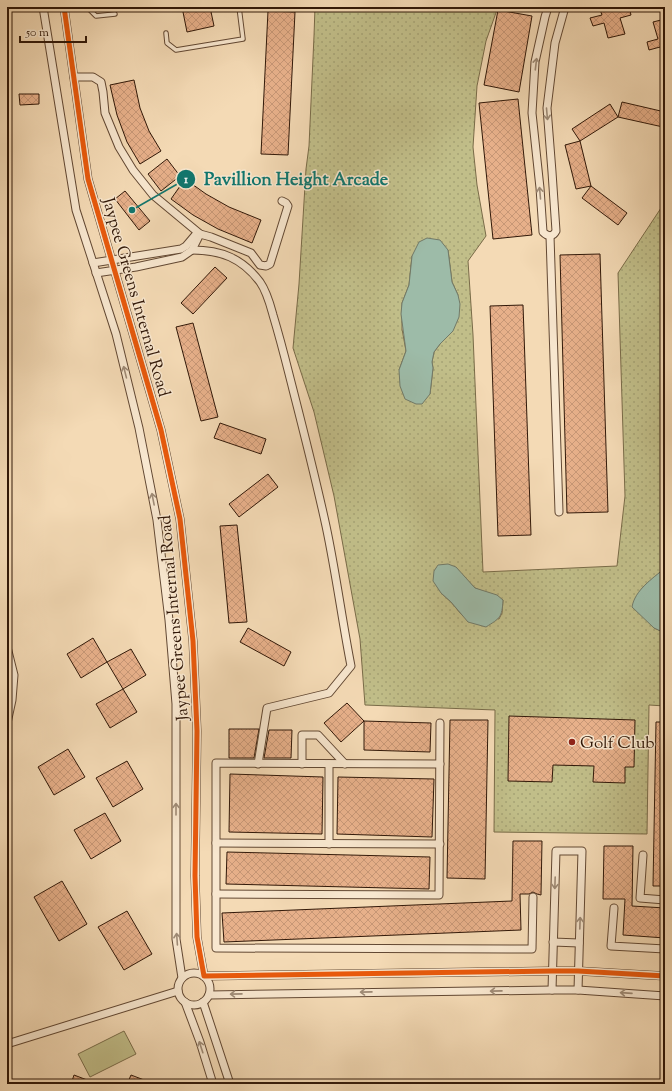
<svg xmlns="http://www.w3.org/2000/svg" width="672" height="1091" font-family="'Sorts Mill Goudy',serif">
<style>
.grass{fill:url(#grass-dots);stroke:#796b48;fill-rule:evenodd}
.green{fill:#c1be89;stroke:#796b48}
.water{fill:#9dbba8;stroke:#727a68}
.building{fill:url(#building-cross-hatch);stroke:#311808}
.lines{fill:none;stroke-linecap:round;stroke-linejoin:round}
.service-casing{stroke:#624833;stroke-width:5.5}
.minor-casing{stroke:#624833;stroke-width:9}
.service{stroke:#f8e7cf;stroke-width:3.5}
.minor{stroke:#f8e7cf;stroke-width:7}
.cycleway-casing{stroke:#f8e7cf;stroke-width:8}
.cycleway{stroke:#e8590c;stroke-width:5}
.oneway{stroke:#9e8a75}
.poi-dot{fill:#8f2418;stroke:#f8e7cf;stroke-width:1.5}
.labels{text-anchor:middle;stroke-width:3;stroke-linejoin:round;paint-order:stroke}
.street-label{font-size:17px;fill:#311808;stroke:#f8e7cf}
.poi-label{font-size:17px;fill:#311808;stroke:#f8e7cf;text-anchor:start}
.leader{fill:none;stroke:#0f766e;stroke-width:1.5}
.callout-dot{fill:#0f766e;stroke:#f8e7cf;stroke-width:1.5}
.mark-label{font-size:12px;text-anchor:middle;font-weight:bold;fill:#fff}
.callout-label{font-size:18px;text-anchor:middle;font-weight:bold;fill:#0f766e;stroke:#f8e7cf;stroke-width:3;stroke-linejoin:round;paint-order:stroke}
</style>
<defs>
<pattern id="grass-dots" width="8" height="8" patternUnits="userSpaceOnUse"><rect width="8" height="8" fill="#c1be89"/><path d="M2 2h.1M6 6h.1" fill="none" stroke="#a6a375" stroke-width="1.8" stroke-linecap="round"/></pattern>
<pattern id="building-cross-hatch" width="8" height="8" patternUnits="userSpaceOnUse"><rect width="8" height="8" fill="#e7b08a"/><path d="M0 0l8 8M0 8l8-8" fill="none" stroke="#c79776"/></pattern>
</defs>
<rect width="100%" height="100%" fill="#f4dab5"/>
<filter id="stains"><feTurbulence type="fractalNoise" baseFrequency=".005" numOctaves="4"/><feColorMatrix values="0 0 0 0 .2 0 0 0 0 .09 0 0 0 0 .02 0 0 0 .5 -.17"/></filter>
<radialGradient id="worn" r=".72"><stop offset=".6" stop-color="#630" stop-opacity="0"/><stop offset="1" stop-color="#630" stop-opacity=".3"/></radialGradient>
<path class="grass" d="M315,7H498L486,41L477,86L473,147L477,185L486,236L468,261L473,335L483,572L617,566L625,496L618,273L665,202V568L642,588L654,628L665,633V706L649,705L647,834L494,832L495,710L365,705L360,639L334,496L314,412L293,348L299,284L306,169L309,146L314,36ZM448,250L452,282L458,295L440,344L434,352L432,362L433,368L430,394L399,370L406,351L402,329V303L409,285L412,256ZM468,581L475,588L503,600L502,613L499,619L461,614L451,602L441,593Z"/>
<polygon class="green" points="124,1031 136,1054 90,1077 78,1054"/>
<g class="water">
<polygon points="427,238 440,240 448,250 452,282 458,295 460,304 459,317 453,331 440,344 434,352 432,362 433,368 430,394 422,404 416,404 405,399 400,386 399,370 406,351 401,314 402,303 409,285 412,256 419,242"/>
<path d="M448,564L456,567L475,588L497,595L503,600C502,618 500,618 486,627L468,622L451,602L441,593L433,581L434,571L438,565Z"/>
<path d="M665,568V633L654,628L632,607C635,590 652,579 665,568Z"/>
</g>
<g class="building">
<polygon points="182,7 210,7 214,26 187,32"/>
<polygon points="599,7 617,7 618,10 629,7 631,15 620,18 625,34 608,38 604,23 593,26 590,18 602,15"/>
<polygon points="498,10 532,16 519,92 484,85"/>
<polygon points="268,11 295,12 288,155 261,154"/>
<polygon points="665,19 665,56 663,56 660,47 649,50 647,42 658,39 653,22"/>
<polygon points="134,80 140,108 149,131 161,151 140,164 127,142 117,115 110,85"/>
<polygon points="19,94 39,94 39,104 20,105"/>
<polygon points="518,99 532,235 493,239 479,103"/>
<polygon points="622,102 665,112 663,127 618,117"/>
<polygon points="610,104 618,117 580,141 572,129"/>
<polygon points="580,141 591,186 576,189 565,145"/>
<polygon points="167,159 180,176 161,191 148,174"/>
<polygon points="185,179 206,194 229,207 261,220 252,243 218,229 193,215 171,199"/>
<polygon points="591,186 627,213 618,225 582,198"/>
<polygon points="125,191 150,221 139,230 115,199"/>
<polygon points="600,254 608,512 567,513 560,255"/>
<polygon points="215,267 227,278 193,314 181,303"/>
<polygon points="523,305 531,535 498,536 490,306"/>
<polygon points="193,323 218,417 201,421 176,327"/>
<polygon points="220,423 266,439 261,454 214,438"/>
<polygon points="268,474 278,487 239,517 229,504"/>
<polygon points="237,525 247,622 229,623 220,526"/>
<polygon points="248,628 291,652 284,666 240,642"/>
<polygon points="93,638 107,662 81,678 67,654"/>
<polygon points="131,649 146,675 123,689 107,662"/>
<polygon points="123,689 137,712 110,728 96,704"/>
<polygon points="347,703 364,721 341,742 324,723"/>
<polygon points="509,716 635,720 634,767 625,767 625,783 593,782 594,766 553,765 552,782 508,781"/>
<polygon points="450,720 488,720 485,879 447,878"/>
<polygon points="364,721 431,723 430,752 364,750"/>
<polygon points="656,722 665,722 665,886 653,886"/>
<polygon points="229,729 259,729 254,758 229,758"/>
<polygon points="269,730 292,730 291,758 264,758"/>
<polygon points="68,749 85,777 54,795 38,767"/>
<polygon points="127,761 143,789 113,807 96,778"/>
<polygon points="230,774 323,777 322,834 229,832"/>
<polygon points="338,777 434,779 432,837 337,834"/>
<polygon points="105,813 121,841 91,859 74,830"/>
<polygon points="513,841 542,841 541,895 537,894 533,892 529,894 520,894 521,930 224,942 222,913 512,901"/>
<polygon points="604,846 633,846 632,906 665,908 665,938 623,935 625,899 603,899"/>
<polygon points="227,852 430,857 429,889 226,884"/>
<polygon points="62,881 87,924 59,941 34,897"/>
<polygon points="127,911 152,954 124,970 98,927"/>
<polygon points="74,1075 95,1083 95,1084 71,1084"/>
<polygon points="131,1075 152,1083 152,1084 127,1084"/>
</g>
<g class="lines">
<defs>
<g id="service">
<polyline points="89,7 90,10 96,16 115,14"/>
<polyline points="166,33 167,43 176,50 243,39 239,7"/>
</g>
<g id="minor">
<polyline points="43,7 76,210 116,334 139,428 157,520 169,620 176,704 176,939 182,978"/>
<polyline points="64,7 88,179 161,430 180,519 193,641 197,731 195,876 197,937 204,976 552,971 578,971 665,976"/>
<path d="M548,7L545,17L535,62L532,113L540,188L543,232C548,237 553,237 556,231L552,172L547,108L555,43L565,7"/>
<polyline points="74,77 93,77 101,82 103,92 105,113 119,147 133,170 153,195 200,234"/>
<polyline points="550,236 559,512"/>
<path d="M192,250C221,250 242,258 260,282C267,292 270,304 273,315C279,335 284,354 289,374C302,425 315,475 326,526C336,573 342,620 351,666L329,693L267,708L258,764"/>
<polyline points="93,263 181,249 186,246 197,233"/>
<polyline points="96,273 136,267 182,257 192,250 200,234 211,237 251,253 260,265 266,266 270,264 288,206 286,203 282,201"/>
<polyline points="7,647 14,675 12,700 7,723"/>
<polyline points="302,764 302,735 318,735 345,764"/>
<polyline points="440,764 216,763 216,948 532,949 533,897"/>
<polyline points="216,843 440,844"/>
<polyline points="329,844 329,764"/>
<polyline points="643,855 640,898 665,900"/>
<polyline points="216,894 439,895 440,723"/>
<polyline points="614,908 611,946 665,949"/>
<polyline points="553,942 579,943"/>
<circle cx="194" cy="989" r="16"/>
<polyline points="552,990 556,851 582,851 578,990"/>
<polyline points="209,995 552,990 578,990 665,996"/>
<polyline points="185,1002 200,1042 213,1084"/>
<polyline points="203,1002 230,1084"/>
<polyline points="7,1044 178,991"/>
</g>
</defs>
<use href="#service" class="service-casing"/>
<use href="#minor" class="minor-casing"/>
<use href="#service" class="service"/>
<use href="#minor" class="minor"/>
<defs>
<polyline id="cycleway" points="64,7 88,179 161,430 180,519 193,641 197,731 195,876 197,937 204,976 552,971 578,971 665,976"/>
</defs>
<use href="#cycleway" class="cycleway-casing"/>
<use href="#cycleway" class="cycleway"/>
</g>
<defs><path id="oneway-shaft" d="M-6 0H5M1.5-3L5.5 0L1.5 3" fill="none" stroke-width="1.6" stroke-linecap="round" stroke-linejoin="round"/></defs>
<g class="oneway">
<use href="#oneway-shaft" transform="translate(536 64) rotate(-83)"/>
<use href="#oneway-shaft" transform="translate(547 114) rotate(85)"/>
<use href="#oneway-shaft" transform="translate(540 193) rotate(-95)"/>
<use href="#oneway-shaft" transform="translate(125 372) rotate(-104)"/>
<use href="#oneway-shaft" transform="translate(153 499) rotate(-101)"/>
<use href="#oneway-shaft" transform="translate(176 809) rotate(-90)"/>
<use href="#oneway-shaft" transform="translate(555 883) rotate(92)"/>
<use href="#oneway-shaft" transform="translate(580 923) rotate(-88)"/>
<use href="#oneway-shaft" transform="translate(177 939) rotate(-94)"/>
<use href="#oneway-shaft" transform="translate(496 991) rotate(179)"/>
<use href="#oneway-shaft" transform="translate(366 992) rotate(179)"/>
<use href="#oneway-shaft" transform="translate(626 993) rotate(-176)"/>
<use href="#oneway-shaft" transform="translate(236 994) rotate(179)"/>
<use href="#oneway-shaft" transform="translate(201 1047) rotate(-108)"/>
</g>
<circle class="poi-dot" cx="572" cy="742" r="4"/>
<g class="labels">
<g class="street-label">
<text transform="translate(137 297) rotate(74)" y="6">Jaypee Greens Internal Road</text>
<text transform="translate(173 618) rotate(-95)" y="6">Jaypee Greens Internal Road</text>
</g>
<g class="poi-label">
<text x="580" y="748">Golf Club</text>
</g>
</g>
<path class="leader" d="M132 210L186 179"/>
<g class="callout-dot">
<circle cx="132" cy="210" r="4"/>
<circle cx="186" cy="179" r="10"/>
</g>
<g class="mark-label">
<text x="186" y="183">1</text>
</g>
<g class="callout-label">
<text x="296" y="185">Pavillion Height Arcade</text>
</g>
<rect width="672" height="1091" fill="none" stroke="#f4dab5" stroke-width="24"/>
<rect x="8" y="8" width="656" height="1075" fill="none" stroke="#311808" stroke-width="2"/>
<rect x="12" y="12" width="648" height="1067" fill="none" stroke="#311808"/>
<path d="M20 36v6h66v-6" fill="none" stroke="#311808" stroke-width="2"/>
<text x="26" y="36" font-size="12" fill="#311808" stroke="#f8e7cf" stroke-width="3" paint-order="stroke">50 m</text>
<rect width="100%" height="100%" filter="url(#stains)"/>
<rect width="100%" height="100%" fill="url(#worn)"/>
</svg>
